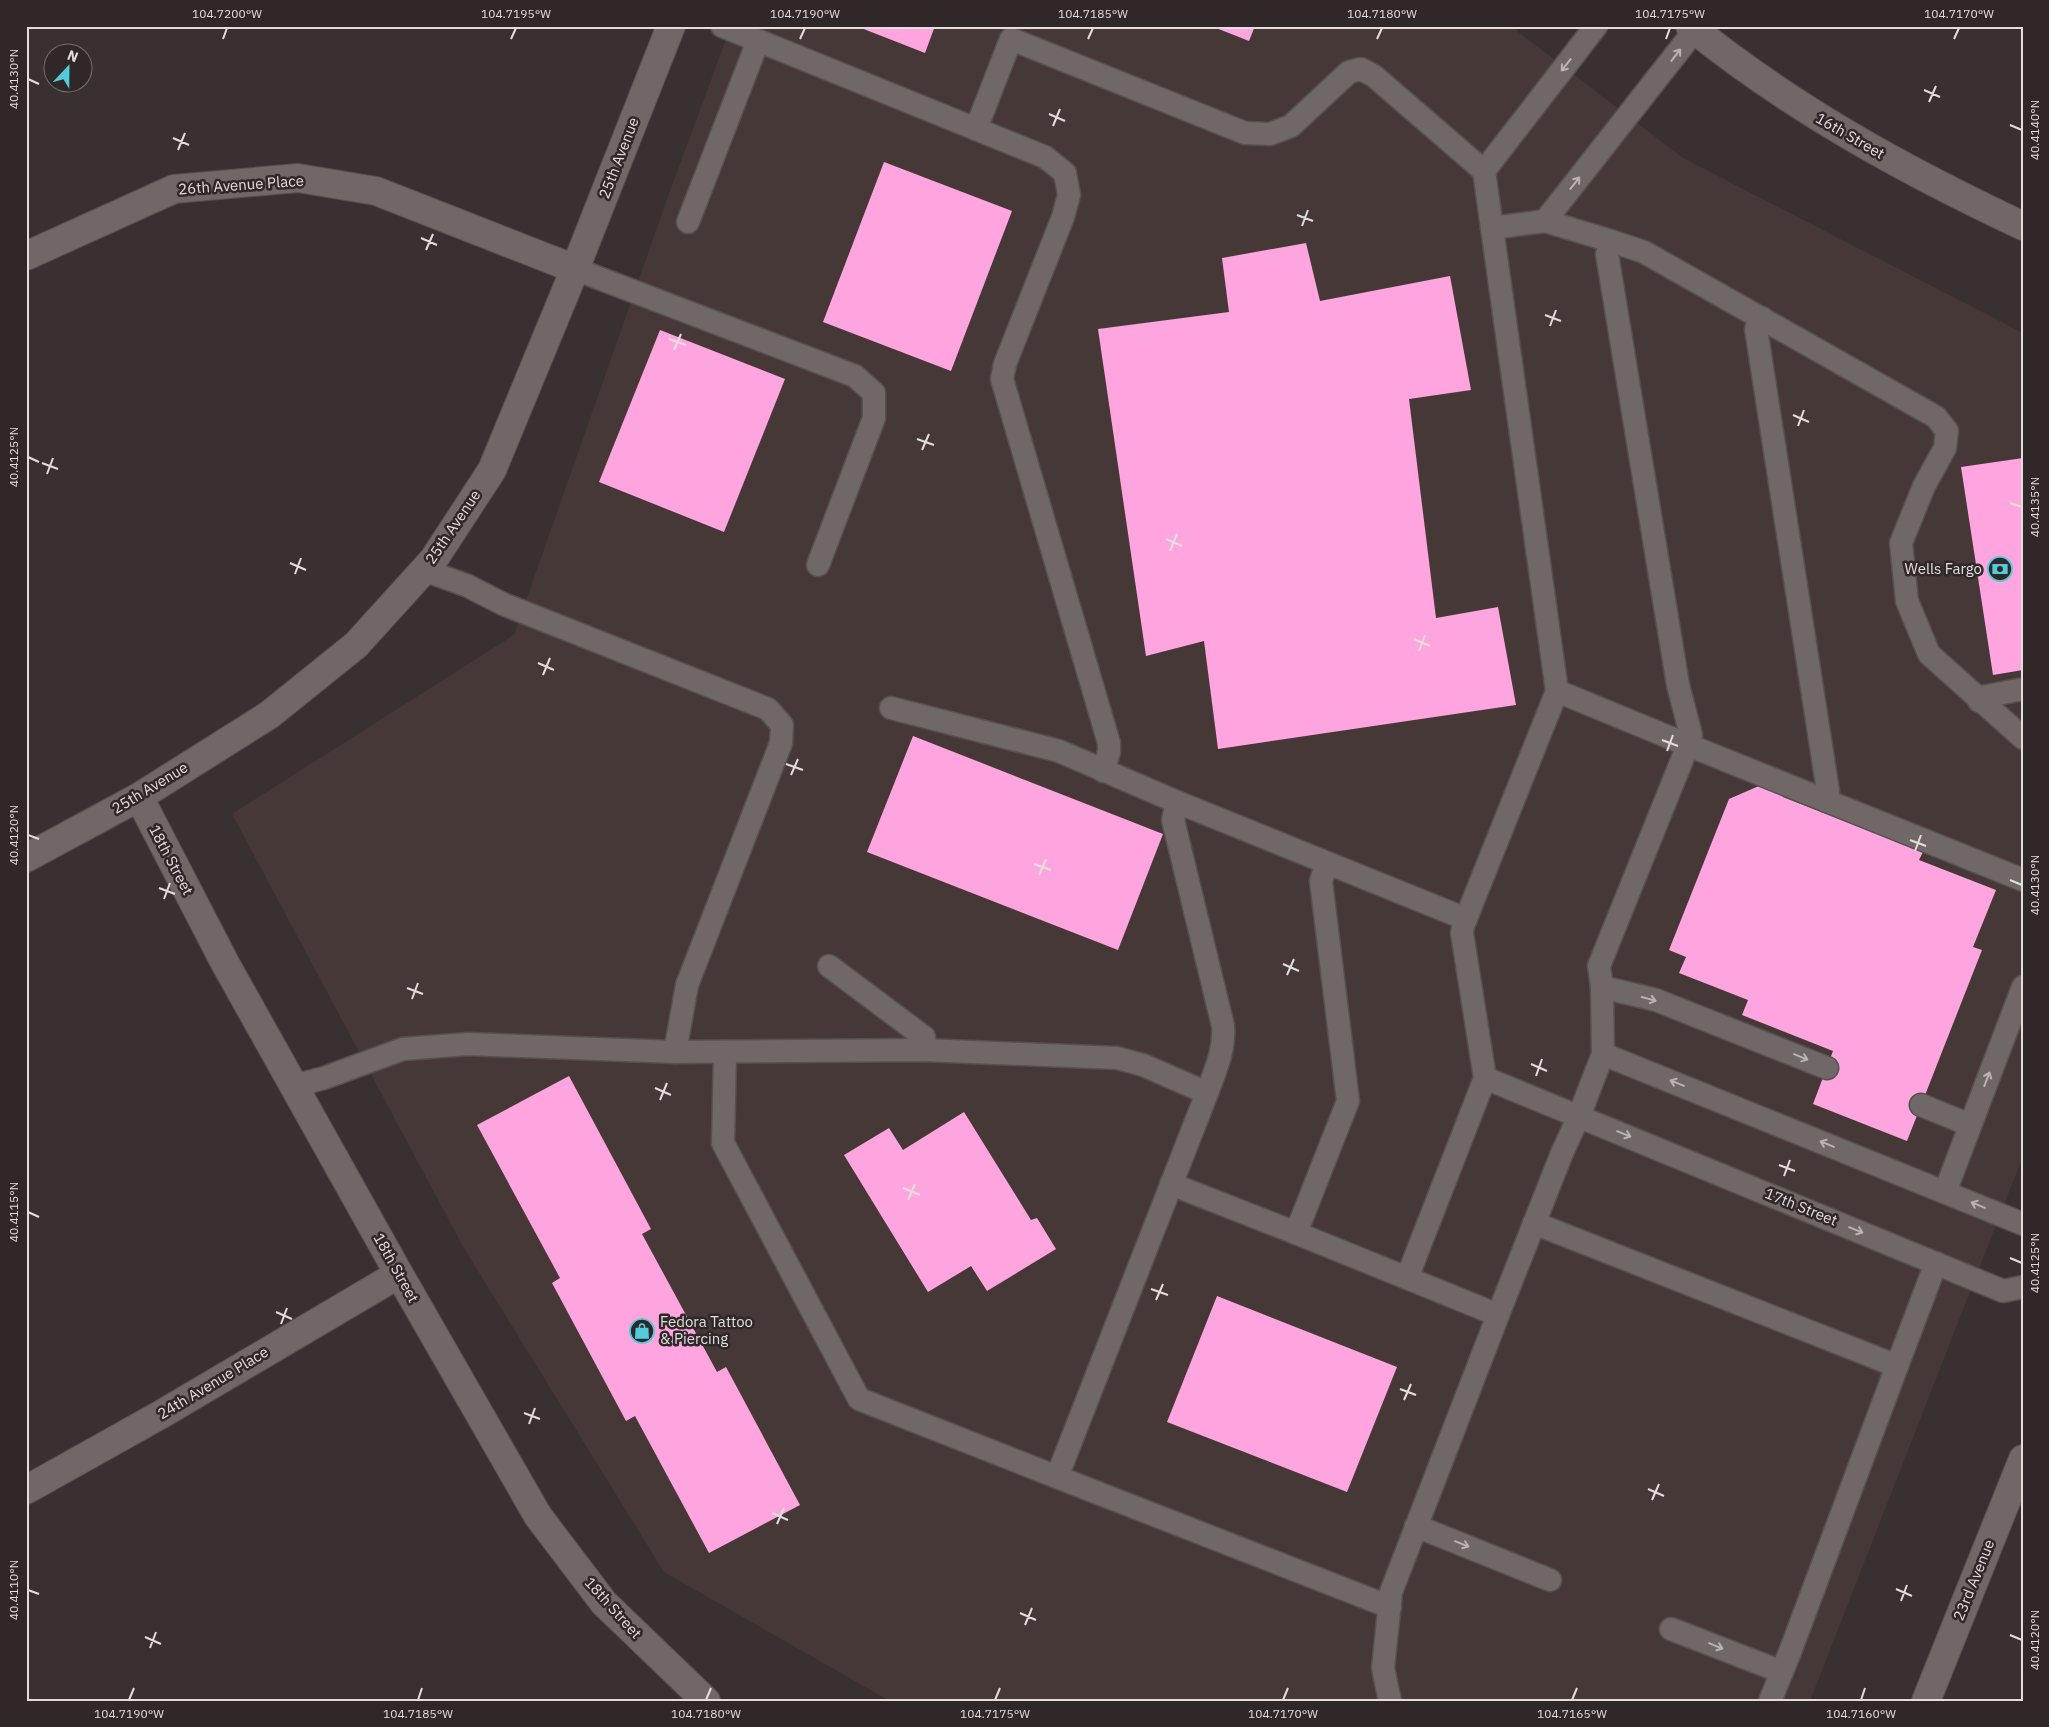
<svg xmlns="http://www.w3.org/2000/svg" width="2049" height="1727" font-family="'IBM Plex Sans',sans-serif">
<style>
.built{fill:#473838}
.building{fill:#fea5df}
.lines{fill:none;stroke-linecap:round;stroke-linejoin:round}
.service-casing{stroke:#575050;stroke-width:25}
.minor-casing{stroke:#575050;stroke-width:30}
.secondary-casing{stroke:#575050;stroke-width:30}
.service{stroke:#706767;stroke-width:22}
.minor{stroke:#706767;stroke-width:28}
.secondary{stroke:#706767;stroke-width:28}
.oneway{stroke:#bbb4b4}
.ticks{fill:none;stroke:#e3dede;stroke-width:2}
.labels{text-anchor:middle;stroke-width:5;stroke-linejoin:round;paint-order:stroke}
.street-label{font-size:15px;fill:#e3dede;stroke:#2f2728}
.poi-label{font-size:15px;fill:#e3dede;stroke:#2f2728;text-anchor:end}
.neatline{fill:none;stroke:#e3dede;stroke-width:2}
.ticks-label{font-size:12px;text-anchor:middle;fill:#e3dede}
</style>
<rect width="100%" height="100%" fill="#393131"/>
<polygon class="built" points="731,26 1513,26 1518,32 1683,158 2023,333 2023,1156 1810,1701 890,1701 664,1572 465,1250 232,814 514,635 670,191"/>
<g class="building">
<polygon points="856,26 935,26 925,53"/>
<polygon points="1211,26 1255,26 1249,41"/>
<polygon points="884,162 1012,211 951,371 823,322"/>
<polygon points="1306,243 1320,301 1450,276 1471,390 1409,399 1436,618 1498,607 1516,705 1218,749 1204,641 1146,656 1098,329 1229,312 1222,258"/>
<polygon points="660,330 785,379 724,532 599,482"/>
<polygon points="2023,458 2023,670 1993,675 1961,467"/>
<polygon points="913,736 1163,834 1118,950 867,852"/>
<polygon points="1768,782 1779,786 1783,797 1923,852 1919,860 1996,890 1973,947 1982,950 1907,1141 1813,1104 1833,1051 1742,1015 1748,1000 1679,973 1686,957 1669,950 1729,799"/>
<polygon points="569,1076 651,1229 642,1234 717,1372 726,1367 800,1505 709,1553 635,1416 626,1421 552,1283 560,1278 477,1125"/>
<polygon points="964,1112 1031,1220 1037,1218 1056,1249 987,1291 971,1266 928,1292 844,1155 889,1128 903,1150"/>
<polygon points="1217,1296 1397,1367 1347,1492 1167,1422"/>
</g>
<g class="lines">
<defs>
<g id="service">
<polyline points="722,26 976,129 1011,39 1245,133 1270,134 1291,126 1349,72 1361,69 1374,76 1484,171 1557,691 1463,926 1462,933 1485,1078 1407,1278 1498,1315 1391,1592 1383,1668 1390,1701"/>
<polyline points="976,129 1045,157 1065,173 1069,195 1063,217 1005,364 1002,379 1109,743 1109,752 1103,771"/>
<polyline points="1484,171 1596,26"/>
<polyline points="1545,221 1695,30"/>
<polyline points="688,222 758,41"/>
<polyline points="1492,228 1545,221 1611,241 1607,254 1678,685 1691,735 1688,745 2023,880"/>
<polyline points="1611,241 1644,252 1936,417 1947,431 1945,448 1924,486 1901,543 1907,601 1929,654 2023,738"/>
<polyline points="575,269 855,376 874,393 874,418 818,565"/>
<polyline points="1762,318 1756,329 1828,791 1827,801"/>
<polyline points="424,570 468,586 503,604 768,709 782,725 781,743 687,985 675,1052"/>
<polyline points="1979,701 1982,697 2023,689"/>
<path d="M891,708L1059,751L1177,802L1173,820L1223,1026C1225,1050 1215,1071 1207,1093"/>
<polyline points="1177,802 1466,919"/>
<polyline points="1327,863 1321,881 1348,1101 1296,1233 1407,1278"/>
<polyline points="829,966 924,1037 924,1050"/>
<polyline points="1602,987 1656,1000 1827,1068"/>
<polyline points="725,1053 723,1143 859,1399 1057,1477"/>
<polyline points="1603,1054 2023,1224"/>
<polyline points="1485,1078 2003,1291 2023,1287"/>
<polyline points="294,1086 324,1078 403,1049 468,1044 675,1052 924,1050 1117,1058 1143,1065 1207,1093 1057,1477 1390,1607"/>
<polyline points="1921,1105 1970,1125"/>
<polyline points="1171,1184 1296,1233"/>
<polyline points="1945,1192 2023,987"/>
<polyline points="1534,1223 1897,1366 1790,1652 1770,1701"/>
<polyline points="1498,1315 1562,1153 1579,1116 1603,1054 1602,987 1599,966 1688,745 1557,691"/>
<polyline points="1897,1366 1936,1263"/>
<polyline points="1416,1526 1550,1580"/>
<polyline points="1671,1629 1782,1672"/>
</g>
<g id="minor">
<polyline points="26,256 174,189 298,178 376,191 575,269"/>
<polyline points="139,797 225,963 399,1274 538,1516 604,1603 706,1701"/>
<polyline points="26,858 139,797 269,715 356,645 434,559 492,470 575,269 671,26"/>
<polyline points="26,1490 160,1415 399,1274"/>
</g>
<g id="secondary">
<path d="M1690,26C1793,109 1904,170 2023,226"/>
<polyline points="1926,1701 2023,1459"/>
</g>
</defs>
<use href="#service" class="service-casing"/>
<use href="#minor" class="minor-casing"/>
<use href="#secondary" class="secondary-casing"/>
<use href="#service" class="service"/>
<use href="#minor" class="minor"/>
<use href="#secondary" class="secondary"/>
</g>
<defs><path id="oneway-shaft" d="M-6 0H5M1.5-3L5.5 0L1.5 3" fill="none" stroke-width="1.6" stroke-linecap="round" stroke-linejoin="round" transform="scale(1.25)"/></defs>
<g class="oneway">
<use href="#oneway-shaft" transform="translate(1676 55) rotate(-52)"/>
<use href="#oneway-shaft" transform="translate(1566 65) rotate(128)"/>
<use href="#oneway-shaft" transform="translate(1575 183) rotate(-52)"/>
<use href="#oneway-shaft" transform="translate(1649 999) rotate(15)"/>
<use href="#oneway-shaft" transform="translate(1801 1057) rotate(22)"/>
<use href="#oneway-shaft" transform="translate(1987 1079) rotate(-69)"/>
<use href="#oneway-shaft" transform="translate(1677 1083) rotate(-158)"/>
<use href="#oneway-shaft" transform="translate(1624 1134) rotate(22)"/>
<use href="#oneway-shaft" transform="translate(1827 1144) rotate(-158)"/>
<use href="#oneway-shaft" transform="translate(1978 1205) rotate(-158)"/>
<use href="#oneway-shaft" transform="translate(1856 1230) rotate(22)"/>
<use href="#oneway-shaft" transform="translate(1462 1544) rotate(22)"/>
<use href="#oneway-shaft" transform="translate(1716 1646) rotate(22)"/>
</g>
<path class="ticks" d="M223,39L227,28M511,39L516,28M800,39L805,28M1088,39L1093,28M1377,39L1382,28M1666,39L1670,28M1954,39L1959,28M28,79L39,84M1924,90L1940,97M1929,102L1936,86M1049,114L1065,121M2010,125L2022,130M1053,126L1060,109M173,138L189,145M178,150L185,133M1297,215L1313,221M1302,226L1308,210M421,238L437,245M426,250L433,234M1545,315L1561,321M1550,326L1556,310M669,339L686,345M674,350L681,334M1793,415L1809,422M1798,426L1804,410M917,439L934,445M922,450L929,434M28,457L39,462M42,463L58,469M47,474L53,458M2010,503L2022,507M1166,539L1182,546M1170,551L1177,534M290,563L306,570M295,574L301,558M1414,639L1430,646M1419,651L1425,635M538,663L554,670M543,675L550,658M1662,740L1678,746M1667,751L1673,735M786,764L803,770M791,775L798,759M28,835L39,839M1910,840L1926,846M1915,851L1921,835M1034,864L1051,870M1039,875L1046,859M2010,880L2022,885M159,888L175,894M164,899L170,883M1283,964L1299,971M1287,975L1294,959M407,988L423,994M412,999L418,983M1531,1064L1547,1071M1536,1076L1542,1059M655,1088L671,1095M660,1100L667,1083M1779,1165L1795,1171M1784,1176L1790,1160M903,1188L920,1195M908,1200L915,1184M28,1212L39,1217M2010,1258L2022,1263M1151,1289L1168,1295M1156,1300L1163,1284M276,1312L292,1319M281,1324L287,1308M1400,1389L1416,1395M1404,1400L1411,1384M524,1413L540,1419M529,1424L535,1408M1648,1489L1664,1496M1652,1500L1659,1484M772,1513L788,1520M777,1524L784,1508M1896,1589L1912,1596M28,1590L39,1594M1901,1601L1907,1585M1020,1613L1036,1620M1025,1625L1032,1608M2010,1635L2022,1640M145,1637L161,1644M150,1648L156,1632M129,1700L134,1688M418,1700L422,1688M706,1700L711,1688M995,1700L1000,1688M1283,1700L1288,1688M1572,1700L1577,1688M1861,1700L1865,1688"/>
<defs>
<symbol id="bank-ring" viewBox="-11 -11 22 22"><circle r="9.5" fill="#2f2728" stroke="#53cbda" stroke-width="1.5"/><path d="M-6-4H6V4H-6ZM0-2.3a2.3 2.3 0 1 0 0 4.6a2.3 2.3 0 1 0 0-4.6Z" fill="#53cbda"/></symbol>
<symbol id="shop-ring" viewBox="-11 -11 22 22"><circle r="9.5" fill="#2f2728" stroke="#53cbda" stroke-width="1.5"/><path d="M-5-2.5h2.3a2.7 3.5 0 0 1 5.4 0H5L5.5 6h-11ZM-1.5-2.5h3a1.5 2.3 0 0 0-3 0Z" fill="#53cbda"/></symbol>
</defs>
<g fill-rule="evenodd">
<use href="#bank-ring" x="1986" y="555" width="28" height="28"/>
<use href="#shop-ring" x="628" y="1317" width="28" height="28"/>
</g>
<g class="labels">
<g class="street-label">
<text transform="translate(1850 136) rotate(30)" y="5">16th Street</text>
<text transform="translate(619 158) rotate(-69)" y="5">25th Avenue</text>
<text transform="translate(241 185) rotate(-4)" y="5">26th Avenue Place</text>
<text transform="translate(453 527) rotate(-56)" y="5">25th Avenue</text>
<text transform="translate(150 788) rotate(-31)" y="5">25th Avenue</text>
<text transform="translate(171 860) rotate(62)" y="5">18th Street</text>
<text transform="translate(1801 1207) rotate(22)" y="5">17th Street</text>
<text transform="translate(396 1268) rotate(61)" y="5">18th Street</text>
<text transform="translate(213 1383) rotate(-31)" y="5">24th Avenue Place</text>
<text transform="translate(1974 1580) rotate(-68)" y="5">23rd Avenue</text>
<text transform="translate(613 1608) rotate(48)" y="5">18th Street</text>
</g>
<g class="poi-label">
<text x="1982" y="574">Wells Fargo</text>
<text x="660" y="1327" text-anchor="start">Fedora Tattoo<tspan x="660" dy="17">&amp; Piercing</tspan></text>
</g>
</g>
<rect width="2049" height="1727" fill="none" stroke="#2f2728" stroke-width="55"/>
<g transform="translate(68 68) rotate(22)"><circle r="24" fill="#2f2728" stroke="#777071"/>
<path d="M0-4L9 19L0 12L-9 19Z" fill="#53cbda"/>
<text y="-8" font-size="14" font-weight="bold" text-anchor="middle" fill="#e3dede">N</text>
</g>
<rect x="28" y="28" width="1994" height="1672" class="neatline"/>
<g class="ticks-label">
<text x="227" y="18">104.7200°W</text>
<text x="516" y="18">104.7195°W</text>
<text x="805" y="18">104.7190°W</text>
<text x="1093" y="18">104.7185°W</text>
<text x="1382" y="18">104.7180°W</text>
<text x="1670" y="18">104.7175°W</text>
<text x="1959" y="18">104.7170°W</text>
<text transform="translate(14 79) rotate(-90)" y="4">40.4130°N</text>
<text transform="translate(2035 130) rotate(-90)" y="4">40.4140°N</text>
<text transform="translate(14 457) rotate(-90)" y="4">40.4125°N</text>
<text transform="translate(2035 507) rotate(-90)" y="4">40.4135°N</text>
<text transform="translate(14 835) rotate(-90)" y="4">40.4120°N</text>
<text transform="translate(2035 885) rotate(-90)" y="4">40.4130°N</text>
<text transform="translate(14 1212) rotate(-90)" y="4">40.4115°N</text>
<text transform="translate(2035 1263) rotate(-90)" y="4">40.4125°N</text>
<text transform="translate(14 1590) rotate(-90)" y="4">40.4110°N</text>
<text transform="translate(2035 1640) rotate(-90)" y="4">40.4120°N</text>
<text x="129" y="1718">104.7190°W</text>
<text x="418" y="1718">104.7185°W</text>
<text x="706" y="1718">104.7180°W</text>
<text x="995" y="1718">104.7175°W</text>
<text x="1283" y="1718">104.7170°W</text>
<text x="1572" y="1718">104.7165°W</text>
<text x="1861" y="1718">104.7160°W</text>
</g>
</svg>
